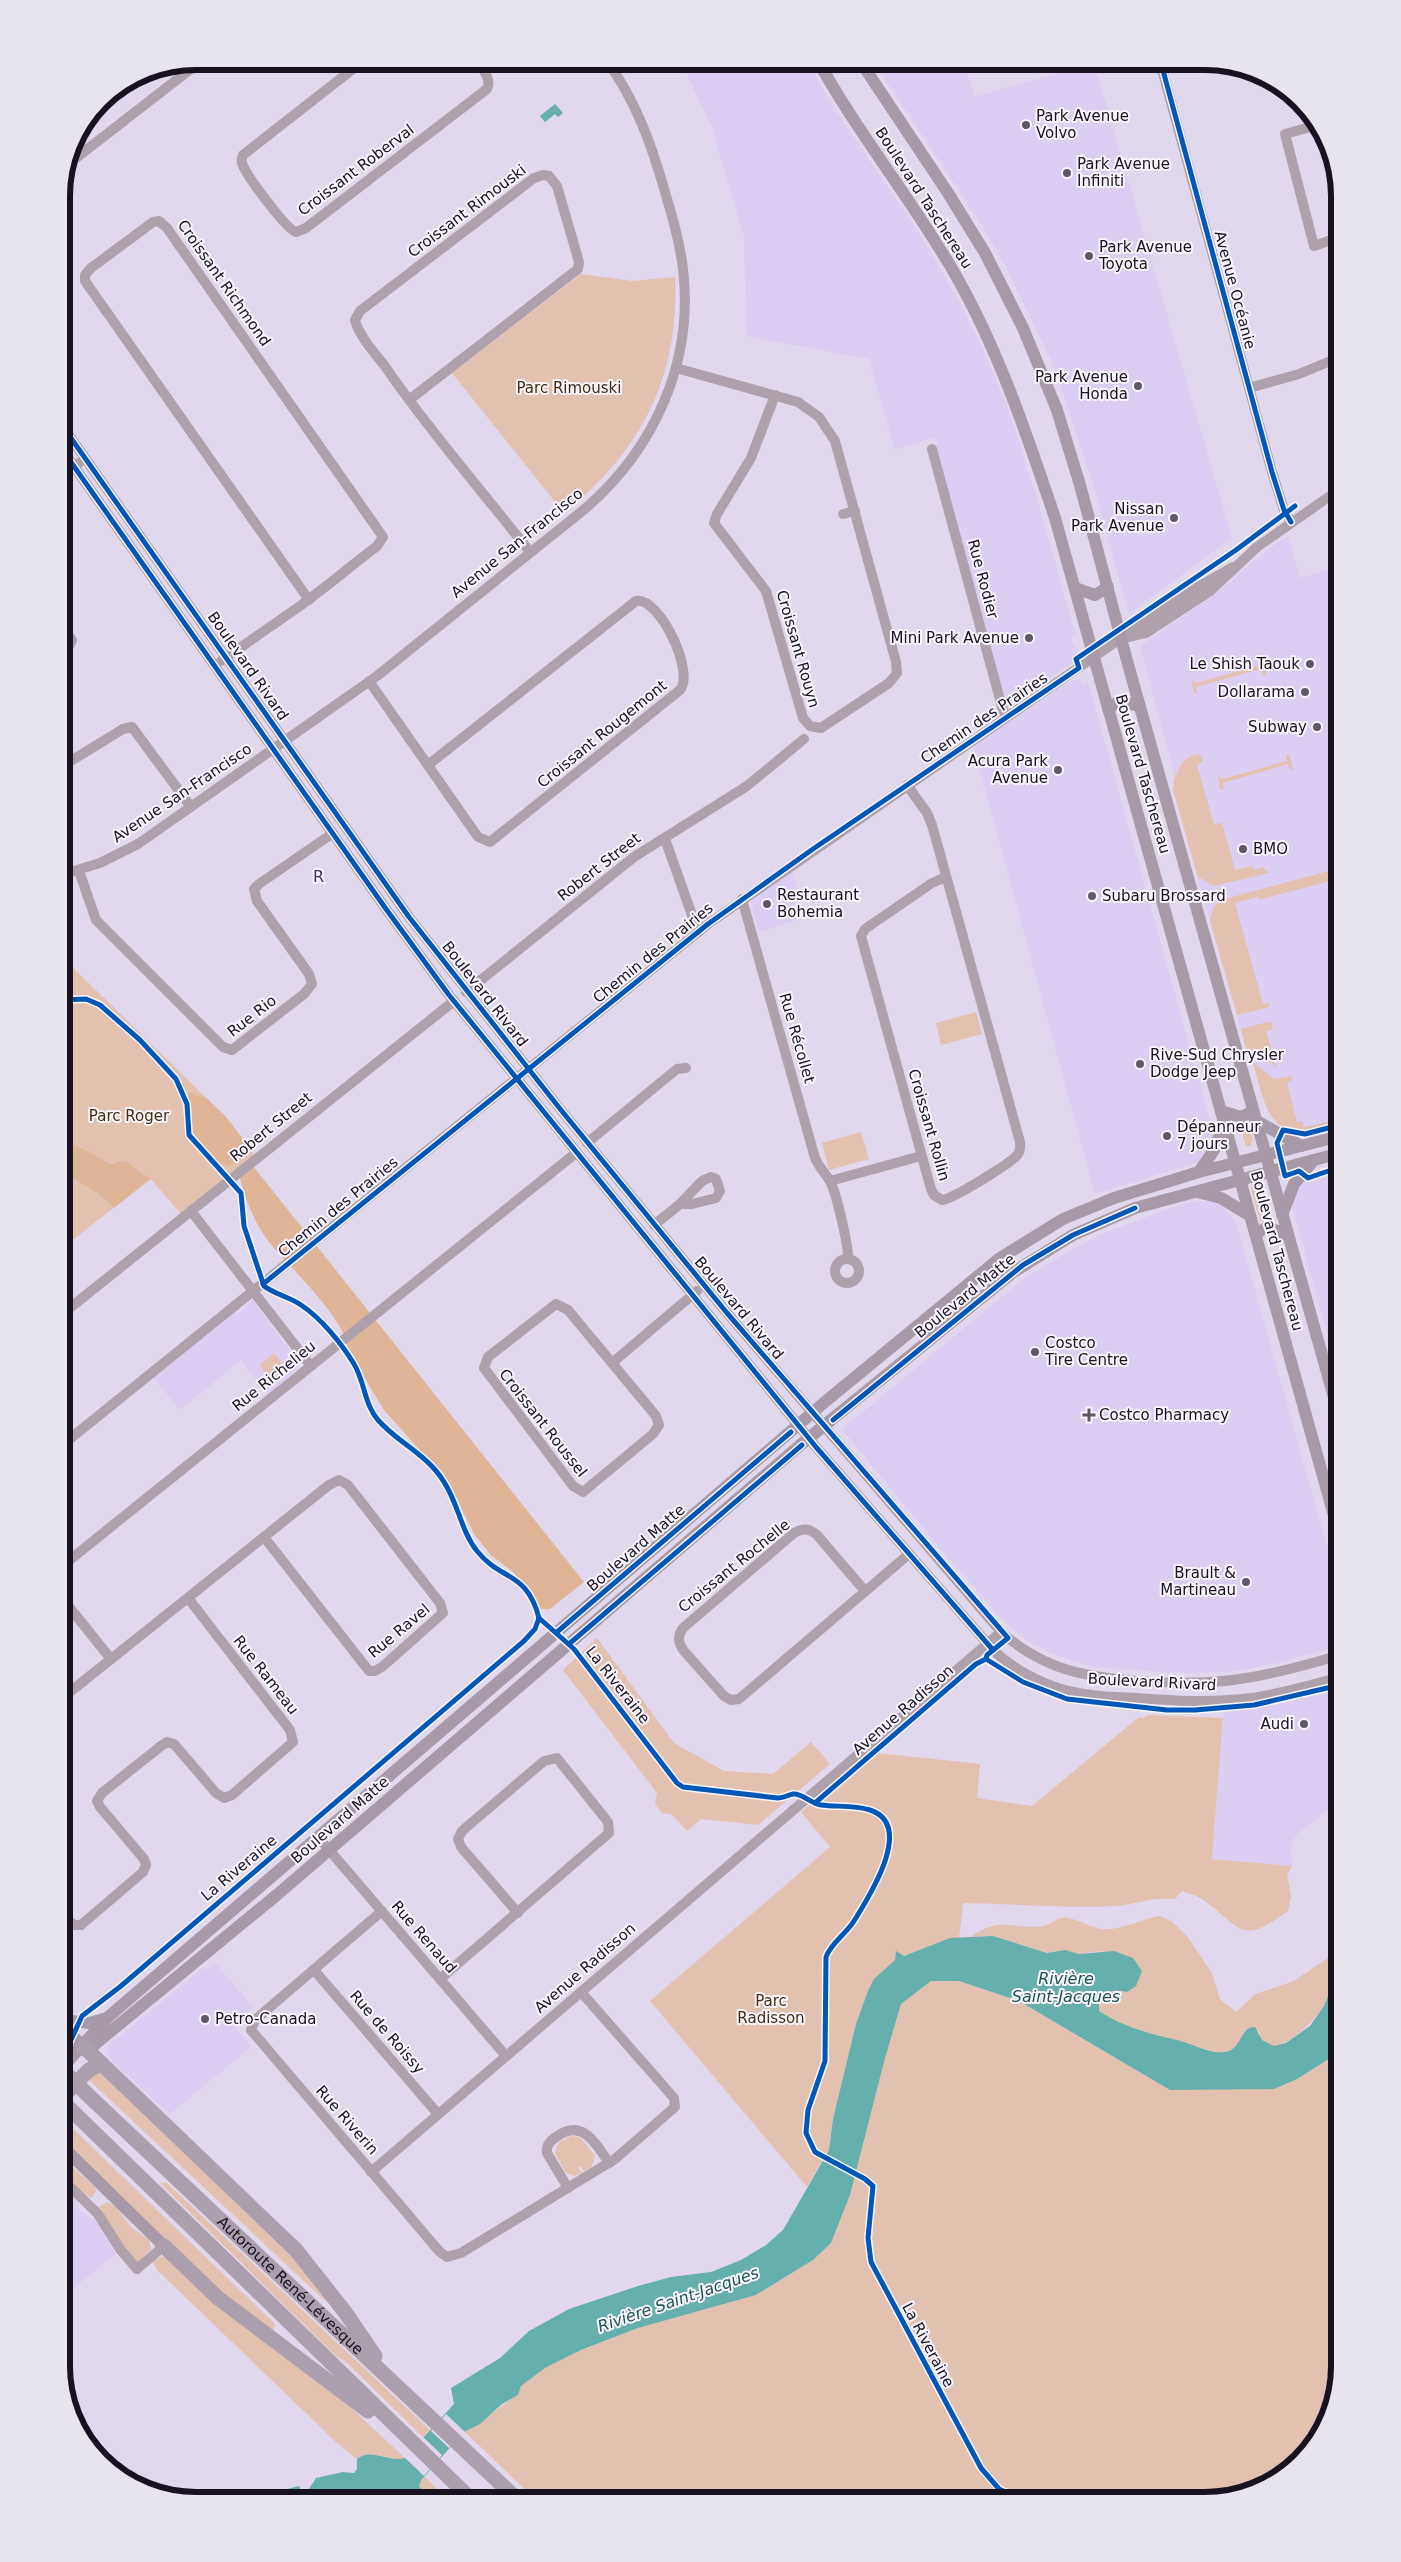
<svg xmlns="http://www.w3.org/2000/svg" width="1401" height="2562" font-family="'DejaVu Sans',sans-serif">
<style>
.built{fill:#dccdf2}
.green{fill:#e2c1b1}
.forest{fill:#e0b496}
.water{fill:#65afac}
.pier{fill:#e1d8ee}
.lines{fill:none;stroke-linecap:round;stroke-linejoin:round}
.minor{stroke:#aea1ac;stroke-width:10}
.major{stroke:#a799a7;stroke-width:12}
.highway{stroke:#ab9ead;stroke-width:15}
.highway-bridge{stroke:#ab9ead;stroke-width:15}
.cycleway-casing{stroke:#faf6ff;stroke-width:8}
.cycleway{stroke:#0057b8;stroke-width:5}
.poi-dot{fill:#5e5768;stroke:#faf6ff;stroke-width:2}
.labels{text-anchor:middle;stroke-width:4;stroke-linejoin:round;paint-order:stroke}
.poi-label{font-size:15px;fill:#171120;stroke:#faf6ff;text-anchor:start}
.street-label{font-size:15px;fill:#171120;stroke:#faf6ff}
.park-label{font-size:15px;fill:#472a0a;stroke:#faf6ff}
.neighbourhood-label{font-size:16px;letter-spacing:1px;fill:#413355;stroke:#faf6ff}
.water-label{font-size:16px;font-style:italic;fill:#1a564e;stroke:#faf6ff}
.rim{fill:none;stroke:#171120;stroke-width:6}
</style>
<rect width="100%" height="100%" fill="#e1d8ee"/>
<g class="built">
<polygon points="680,61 807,61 835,109 925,242 957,298 984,351 1010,414 1036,495 1076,636 1071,638 1077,651 1075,661 1012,705 1006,703 936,446 938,445 935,437 895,450 869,359 746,336 744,236 711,124"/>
<polygon points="873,61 964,61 974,97 1094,63 1232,538 1129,614 1096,494 1052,362 1006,267 981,224"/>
<polygon points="1288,535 1300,578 1340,566 1340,1123 1299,1132 1284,1127 1270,1116 1253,1062 1247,1052 1173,790 1174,773 1140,646 1230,583 1250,563"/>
<polygon points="1080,678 1083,685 1088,682 1089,685 1213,1131 1213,1139 1198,1162 1095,1194 973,745 1059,686"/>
<polygon points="792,870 805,917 759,932 751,902 753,898"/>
<polygon points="1340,1170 1340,1381 1292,1206 1294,1195 1304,1177 1309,1180"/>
<polygon points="1200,1201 1214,1202 1224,1207 1236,1223 1340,1592 1340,1646 1273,1664 1227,1672 1178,1673 1093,1667 1055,1655 1027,1641 1000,1617 943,1552 842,1429 1025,1278 1071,1250 1101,1234 1182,1204"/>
<polygon points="252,1300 296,1358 299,1365 298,1369 268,1394 241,1360 180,1410 153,1377 234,1311 237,1314 246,1307 245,1304"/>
<polygon points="1340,1688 1338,1695 1340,1800 1297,1834 1291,1844 1292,1866 1212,1859 1224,1711 1279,1703"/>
<polygon points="215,1963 254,2008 234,2026 251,2047 170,2114 112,2061 107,2052 109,2045 204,1967 207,1970"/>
<polygon points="61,2186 77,2200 78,2209 91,2218 96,2219 116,2254 61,2298"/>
</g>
<g class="green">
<path d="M581,274L633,281L675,277C680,376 641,452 564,513L452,373Z"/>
<polygon points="1262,658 1267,675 1263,675 1261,669 1196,687 1197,694 1194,693 1191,678 1196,683 1260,665 1259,659"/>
<path d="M1200,754L1203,761L1197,765L1214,824L1222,823L1235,870L1252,866L1254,870L1263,867L1269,873L1214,886L1198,877L1173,790C1175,774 1181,755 1200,754Z"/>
<polygon points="1289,754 1293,769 1290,770 1288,764 1223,783 1224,789 1220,789 1218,773 1222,779 1287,761 1286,755"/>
<polygon points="1340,868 1340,878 1334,880 1259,900 1258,897 1235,903 1263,1004 1270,1003 1267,1008 1237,1015 1210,920 1213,907 1224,899"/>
<polygon points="61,956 226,1117 254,1154 181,1214 151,1179 61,1249"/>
<polygon points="976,1012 982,1034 941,1045 936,1023"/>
<polygon points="1271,1021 1273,1029 1266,1031 1277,1068 1258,1052 1247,1052 1241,1029"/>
<path d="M1253,1062L1274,1079L1291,1076L1293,1080L1287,1083L1297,1122L1302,1121L1304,1127L1340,1119V1123C1328,1126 1314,1131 1302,1132C1266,1134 1260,1087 1253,1062Z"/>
<polygon points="1238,1122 1248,1123 1253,1140 1250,1146 1246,1146"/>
<polygon points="861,1132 869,1159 829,1170 822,1143"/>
<polygon points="1257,1182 1260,1184 1271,1221 1269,1223 1260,1221 1251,1189 1252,1184"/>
<polygon points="274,1353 285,1366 270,1378 259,1365"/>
<polygon points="597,1638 674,1743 724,1771 773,1774 811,1742 830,1764 758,1825 701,1819 687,1831 671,1814 662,1813 655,1804 657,1793 563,1670"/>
<path d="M1148,1715L1223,1718L1212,1859L1292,1866L1287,1874L1291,1896L1288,1911C1239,1947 1242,1927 1203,1900C1197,1895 1189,1894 1182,1891L1175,1899C1153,1896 1135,1905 1114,1906C1063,1908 1014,1904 963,1903L959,1938C937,1939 916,1960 895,1954V1960L856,2024L833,2119L829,2149L807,2187L650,2001L830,1847L801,1812L811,1804L815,1806L877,1753L980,1764L977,1798L1032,1806L1139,1717L1143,1718Z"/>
<path d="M1160,1916L1171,1921L1187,1936L1212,1973L1220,1999L1236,2012L1256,1994L1294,1981L1335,1953L1340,1948C1340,1968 1334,1989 1324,2006C1316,2021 1264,2072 1259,2031L1245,2030C1242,2039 1236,2050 1226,2052C1210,2054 1196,2045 1181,2041C1150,2034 1126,2029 1099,2011V1999C1109,1989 1113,1990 1127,1992L1103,1951L1079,1954L1065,1950L1047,1953L993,1936L970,1937C1006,1914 1010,1931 1043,1926C1053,1924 1058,1916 1068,1918C1079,1920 1090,1927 1101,1929C1121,1931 1141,1919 1160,1916Z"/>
<path d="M931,1981H959L1019,2001L1170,2090L1297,2079L1340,2052V2366L1317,2441L1257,2490L1205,2501H537L465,2432C484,2422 499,2406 518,2395L521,2386L545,2368L581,2350L638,2328L756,2295L813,2260L831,2243L850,2195L885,2058L901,2004Z"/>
<polygon points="101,2072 272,2231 329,2300 324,2300 90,2081 89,2077"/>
<polygon points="61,2117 275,2324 273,2330 271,2331 210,2284 61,2139"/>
<polygon points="571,2136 580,2137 595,2156 592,2166 584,2172 581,2166 578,2168 582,2173 574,2176 565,2172 555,2153 559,2142"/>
<polygon points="61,2157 95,2187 96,2191 92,2198 81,2192 61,2172"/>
<polygon points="165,2181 431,2431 423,2437 346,2362 336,2356 160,2183 165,2183"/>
<polygon points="107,2202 115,2206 131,2227 149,2240 151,2249 138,2262 134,2261 98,2208"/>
<path d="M161,2257H166L335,2393L405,2458C389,2463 371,2447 357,2459L335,2441L157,2270L153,2262Z"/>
<polygon points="424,2476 450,2501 431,2501 419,2486"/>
</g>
<g class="forest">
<polygon points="191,1092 196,1096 205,1097 226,1117 252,1151 238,1162 228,1166 216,1160 193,1134 186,1098 188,1093"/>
<path d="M73,1145C79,1146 105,1161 112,1165C127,1152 136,1174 151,1178L114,1208C99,1191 81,1183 61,1172V1147Z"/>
<path d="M253,1166L584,1582L550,1609H541L514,1573L491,1555L474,1534L449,1483L384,1410L348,1351C349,1323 292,1269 273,1247C256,1227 246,1202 240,1178Z"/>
</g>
<g class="water">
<polygon points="555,104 563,113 558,117 555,114 545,122 540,116"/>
<path d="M993,1936L1047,1953L1065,1950L1079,1954L1114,1951L1133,1958L1142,1971L1136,1986L1127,1992C1113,1990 1109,1989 1099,2000V2011C1125,2028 1151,2034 1181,2041C1195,2045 1210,2054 1225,2052C1242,2050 1240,2026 1255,2027L1262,2040L1274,2046L1286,2043L1310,2026L1324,2006L1340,1966V2052L1297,2079L1274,2089L1170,2090L1019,2001L959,1981H931L901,2004L885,2058L850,2195L831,2243L813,2260L756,2295L638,2328L581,2350L545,2368L521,2386L518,2395L502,2404L480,2424L464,2432L422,2479L419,2486L431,2501L244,2500L299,2486L301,2490L309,2489L316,2478L343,2472L354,2473L357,2469V2459C371,2447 389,2463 405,2458L454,2404L451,2388L500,2358L529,2331L569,2309L638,2286L671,2277L711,2272L741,2260L766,2245L783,2230L829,2150L833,2119L856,2024L868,1991L874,1979L895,1960L896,1951L904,1956L950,1938Z"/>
</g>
<g class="pier">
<polygon points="446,2414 465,2432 449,2448 431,2431"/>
<polygon points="423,2437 442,2455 424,2476 405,2458"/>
</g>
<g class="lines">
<g class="minor">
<path d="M363,61L243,155C242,159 241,159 242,163C245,174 286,229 296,232L306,228L487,89C492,79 483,70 477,61"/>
<polyline points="1160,62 1272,472 1284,510 1291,522"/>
<polyline points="1314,126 1285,134 1314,246 1340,237"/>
<polyline points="67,165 201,61"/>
<polyline points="676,368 798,402 819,417 835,441 896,662 897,673 889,683 821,728 810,726 803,718 766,591 714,523 717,514 751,458 775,395"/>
<polyline points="1249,388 1299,374 1340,357"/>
<path d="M409,400L578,269L579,262L557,186L549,176L543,175L534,178L360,311L355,320C359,336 374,352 384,365C429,430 481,490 530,552"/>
<path d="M61,424L409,917L561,1110L727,1313L1001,1632C1018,1647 1037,1659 1059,1667C1103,1683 1194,1686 1240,1679C1274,1674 1307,1665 1340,1655"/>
<path d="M61,448L386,909L449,995L816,1447L993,1650C1011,1667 1034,1680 1058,1688C1084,1696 1111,1697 1137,1698C1175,1701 1213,1703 1251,1698C1281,1694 1310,1685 1340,1677"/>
<polyline points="932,449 1002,707 1006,717"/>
<polyline points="61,476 79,463"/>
<polyline points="843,514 855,511"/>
<polyline points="1125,638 1146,633 1210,591 1257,547 1340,489"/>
<polyline points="61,651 69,646 72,640 61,624"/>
<path d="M221,661L300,606C326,587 351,566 377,546L383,537L167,228L159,221L153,222L91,268L85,275V281L309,600"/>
<path d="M369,681L478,837L490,842L680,690C695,672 660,597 636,601L428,765"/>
<polyline points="61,767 123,729 132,727 191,807"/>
<path d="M907,785L927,813L932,825L1020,1142C1020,1146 1021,1150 1018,1154C1013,1162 953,1199 942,1200L934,1195L931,1189L861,936L865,929L932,883L946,877"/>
<polyline points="665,839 698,932"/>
<polyline points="79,871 96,920 223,1047 232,1050 304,994 312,984 309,974 257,901 254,889 259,884 333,833"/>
<path d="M61,875L100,863L138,844L377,676L586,508C655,448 694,361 683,269C680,243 673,218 665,192C652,146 636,101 607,61"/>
<path d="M742,899L815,1158C819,1167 825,1173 830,1181C836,1192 849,1247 848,1259"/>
<polyline points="466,992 634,857 747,786 804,739"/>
<polyline points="587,1143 677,1069 686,1068"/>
<polyline points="830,1181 921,1156"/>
<polyline points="191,1211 311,1366"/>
<polyline points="654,1225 680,1204 702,1181 711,1177 716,1179 720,1191 716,1198 692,1204 680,1204"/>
<circle cx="847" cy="1271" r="12"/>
<polygon points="556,1304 568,1310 656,1416 659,1425 653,1434 583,1492 573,1486 484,1368 488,1357"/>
<polyline points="61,1315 454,1001"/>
<polyline points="612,1363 697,1291"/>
<polyline points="61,1446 708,924 1140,625 1201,585 1233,567"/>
<polyline points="61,1567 576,1153"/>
<path d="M865,1591L817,1535C809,1528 803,1528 794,1533L683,1628C677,1636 678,1643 684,1651L724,1696L731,1700L739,1699L909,1554"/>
<polyline points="61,1597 111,1659"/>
<path d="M61,1699C151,1628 240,1556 329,1485L339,1480L348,1485L440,1603L443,1613L382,1667L375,1671H369L264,1537"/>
<polyline points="318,1837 506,2056"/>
<polyline points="382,1911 255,2020 251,2030 439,2251 447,2257 461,2253 615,2159 675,2107 674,2098 581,1992"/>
<polyline points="61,1914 74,1925 81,1925 143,1872 146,1865 144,1859 100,1807 97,1801 102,1793 161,1746 167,1742 174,1744 216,1793 224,1798 232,1795 293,1742 290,1730 188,1598"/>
<polyline points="314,1970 438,2114"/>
<polyline points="440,1979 609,1833 608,1822 557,1758 544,1761 462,1831 458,1839 461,1847 518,1913"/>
<polyline points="371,2172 1001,1632"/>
<polyline points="61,2178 98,2214 120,2249 137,2269 164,2246"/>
<path d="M568,2188L547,2153C546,2145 550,2141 556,2137C582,2118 595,2142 609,2163"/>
</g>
<g class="major">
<path d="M818,61C859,135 913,201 955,274C999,351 1027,435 1055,518L1340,1537"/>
<polyline points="860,61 948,193 985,253 1023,328 1057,410 1080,485 1126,657 1340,1419"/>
<polyline points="1075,588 1095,595 1108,587"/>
<polyline points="1108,709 1119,701 1139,706"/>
<polyline points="1221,1111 1241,1117 1253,1111"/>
<polyline points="1255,1120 1301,1146"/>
<polyline points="1199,1172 1214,1150 1225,1122"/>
<polyline points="1197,1192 1221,1198 1249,1215"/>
<polyline points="1282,1215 1294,1184 1314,1160"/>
<polyline points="1255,1234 1268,1227 1287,1235"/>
<polyline points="61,2022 71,2021 90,2023 107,2018"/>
<polyline points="61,2025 84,2047"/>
<polyline points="84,2047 94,2045 278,1894 799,1446 1012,1273 1073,1235 1135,1208 1340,1153"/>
<polyline points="61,2069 107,2018 826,1401 1000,1258 1063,1219 1114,1198 1199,1172 1340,1136"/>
<polyline points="61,2145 164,2246"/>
</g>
<g class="highway">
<polyline points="84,2047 296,2250 345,2312 375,2356"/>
<path id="s1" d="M90,2097L519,2501"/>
<polyline points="61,2098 89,2070 102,2064"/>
<polyline points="61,2100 473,2501"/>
<polyline points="164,2246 218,2298 368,2411"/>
</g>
<polyline class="highway-bridge" points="61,2069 90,2097"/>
<defs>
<g id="cycleway">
<polyline points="1164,62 1161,63 1272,472 1284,510 1291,522"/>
<polyline points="61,424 409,917 561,1110 727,1313 1008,1638 987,1655 986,1659 976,1664 815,1803"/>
<polyline points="61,448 386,909 449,995 816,1447 993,1650"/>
<path d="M61,1000L86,999L100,1005L140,1040L176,1079L187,1104L189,1135L241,1193L244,1226L264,1286C274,1294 290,1297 301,1305C321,1318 342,1344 354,1364C365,1382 364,1404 378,1420C398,1443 428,1455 444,1482C458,1503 461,1531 477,1551C501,1581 527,1571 539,1618"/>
<polyline points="1340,1167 1308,1178 1299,1171 1285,1176 1277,1143 1283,1130 1305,1134 1340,1125"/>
<polyline points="263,1284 708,924 813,849 1079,668 1076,659 1236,550 1295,506"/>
<polyline points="833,1420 1023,1265 1073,1235 1135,1208"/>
<path d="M539,1618L574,1649L677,1783L683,1787L778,1798C784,1798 788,1795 793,1794C802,1793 812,1804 821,1805C837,1807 854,1805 870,1810C916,1825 868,1898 854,1921C846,1934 831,1943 826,1957L825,2061L808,2110L806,2133L815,2152L865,2179L873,2186L868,2238L871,2262L981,2468L999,2489L1024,2501"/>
<polyline points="557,1632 791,1432"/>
<polyline points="569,1644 802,1445"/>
<polyline points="986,1659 1023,1682 1067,1699 1167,1710 1195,1710 1254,1705 1340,1685"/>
<polyline points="61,2051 70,2042 82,2016 121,1986 524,1641 535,1629 539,1618"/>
</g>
</defs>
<use href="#cycleway" class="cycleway-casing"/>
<use href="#cycleway" class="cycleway"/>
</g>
<g class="poi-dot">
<circle cx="1026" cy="125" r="5"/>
<circle cx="1067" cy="173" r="5"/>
<circle cx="1089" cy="256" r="5"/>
<circle cx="1138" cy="386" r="5"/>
<circle cx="1174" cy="518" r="5"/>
<circle cx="1029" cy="638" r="5"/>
<circle cx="1310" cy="664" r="5"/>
<circle cx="1305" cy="692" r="5"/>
<circle cx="1317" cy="727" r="5"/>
<circle cx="1058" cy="770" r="5"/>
<circle cx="1243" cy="849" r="5"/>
<circle cx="1092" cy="896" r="5"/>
<circle cx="767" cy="904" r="5"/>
<circle cx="1140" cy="1064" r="5"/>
<circle cx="1167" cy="1136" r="5"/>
<circle cx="1035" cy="1352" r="5"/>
<path d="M1086.5 1407.5h5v5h5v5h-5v5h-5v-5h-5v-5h5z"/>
<circle cx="1246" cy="1582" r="5"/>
<circle cx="1304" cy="1724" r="5"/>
<circle cx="205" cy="2019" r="5"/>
</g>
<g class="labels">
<g class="poi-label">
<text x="1036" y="121">Park Avenue<tspan x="1036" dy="17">Volvo</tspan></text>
<text x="1077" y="169">Park Avenue<tspan x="1077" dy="17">Infiniti</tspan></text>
<text x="1099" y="252">Park Avenue<tspan x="1099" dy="17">Toyota</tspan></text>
<text x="1128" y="382" text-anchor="end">Park Avenue<tspan x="1128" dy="17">Honda</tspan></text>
<text x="1164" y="514" text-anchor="end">Nissan<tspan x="1164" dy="17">Park Avenue</tspan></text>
<text x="1019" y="643" text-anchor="end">Mini Park Avenue</text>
<text x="1300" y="669" text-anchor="end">Le Shish Taouk</text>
<text x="1295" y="697" text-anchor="end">Dollarama</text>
<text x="1307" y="732" text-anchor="end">Subway</text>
<text x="1048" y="766" text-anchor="end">Acura Park<tspan x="1048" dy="17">Avenue</tspan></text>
<text x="1253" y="854">BMO</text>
<text x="777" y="900">Restaurant<tspan x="777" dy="17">Bohemia</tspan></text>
<text x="1102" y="901">Subaru Brossard</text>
<text x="1150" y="1060">Rive-Sud Chrysler<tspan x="1150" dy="17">Dodge Jeep</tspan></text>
<text x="1177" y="1132">Dépanneur<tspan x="1177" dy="17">7 jours</tspan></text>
<text x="1045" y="1348">Costco<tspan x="1045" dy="17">Tire Centre</tspan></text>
<text x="1099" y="1420">Costco Pharmacy</text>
<text x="1236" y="1578" text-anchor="end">Brault &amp;<tspan x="1236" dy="17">Martineau</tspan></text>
<text x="1294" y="1729" text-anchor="end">Audi</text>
<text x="215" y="2024">Petro-Canada</text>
</g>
<g class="street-label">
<text transform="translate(356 170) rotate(-37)" y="5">Croissant Roberval</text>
<text transform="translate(924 198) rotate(57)" y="5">Boulevard Taschereau</text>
<text transform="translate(467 211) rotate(-37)" y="5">Croissant Rimouski</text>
<text transform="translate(224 283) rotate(55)" y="5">Croissant Richmond</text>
<text transform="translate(1235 290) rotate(75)" y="5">Avenue Océanie</text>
<text transform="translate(517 543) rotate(-39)" y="5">Avenue San-Francisco</text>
<text transform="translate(983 579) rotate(75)" y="5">Rue Rodier</text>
<text transform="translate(798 649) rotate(74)" y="5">Croissant Rouyn</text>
<text transform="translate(248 666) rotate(55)" y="5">Boulevard Rivard</text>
<text transform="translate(984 718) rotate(-34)" y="5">Chemin des Prairies</text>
<text transform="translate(602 734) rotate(-39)" y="5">Croissant Rougemont</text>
<text transform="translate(1143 774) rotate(74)" y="5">Boulevard Taschereau</text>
<text transform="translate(182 793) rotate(-34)" y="5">Avenue San-Francisco</text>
<text transform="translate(599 867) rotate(-38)" y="5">Robert Street</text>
<text transform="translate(653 953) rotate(-39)" y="5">Chemin des Prairies</text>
<text transform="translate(485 994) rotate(52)" y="5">Boulevard Rivard</text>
<text transform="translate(252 1016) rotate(-38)" y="5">Rue Rio</text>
<text transform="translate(797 1038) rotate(74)" y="5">Rue Récollet</text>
<text transform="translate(929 1125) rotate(74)" y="5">Croissant Rollin</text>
<text transform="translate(271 1127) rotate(-39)" y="5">Robert Street</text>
<text transform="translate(338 1207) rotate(-39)" y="5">Chemin des Prairies</text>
<text transform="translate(1277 1251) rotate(75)" y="5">Boulevard Taschereau</text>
<text transform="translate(965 1296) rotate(-39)" y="5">Boulevard Matte</text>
<text transform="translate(739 1308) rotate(50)" y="5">Boulevard Rivard</text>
<text transform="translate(274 1376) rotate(-39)" y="5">Rue Richelieu</text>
<text transform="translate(543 1423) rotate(52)" y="5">Croissant Roussel</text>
<text transform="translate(636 1548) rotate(-41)" y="5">Boulevard Matte</text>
<text transform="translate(734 1566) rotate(-39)" y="5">Croissant Rochelle</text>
<text transform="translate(399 1631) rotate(-40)" y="5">Rue Ravel</text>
<text transform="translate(266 1675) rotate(52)" y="5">Rue Rameau</text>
<text transform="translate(1152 1682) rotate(3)" y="5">Boulevard Rivard</text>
<text transform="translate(618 1685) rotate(52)" y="5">La Riveraine</text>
<text transform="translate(903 1710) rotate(-41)" y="5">Avenue Radisson</text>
<text transform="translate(340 1820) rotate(-41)" y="5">Boulevard Matte</text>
<text transform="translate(239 1868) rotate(-40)" y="5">La Riveraine</text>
<text transform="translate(424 1937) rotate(49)" y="5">Rue Renaud</text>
<text transform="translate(585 1968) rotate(-41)" y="5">Avenue Radisson</text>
<text transform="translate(387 2032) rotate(49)" y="5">Rue de Roissy</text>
<text transform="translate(347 2120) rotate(49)" y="5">Rue Riverin</text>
<text dy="5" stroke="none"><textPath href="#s1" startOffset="275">Autoroute René-Lévesque</textPath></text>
<text transform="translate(928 2345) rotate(62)" y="5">La Riveraine</text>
</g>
<g class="park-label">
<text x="569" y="393">Parc Rimouski</text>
<text x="129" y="1121">Parc Roger</text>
<text x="771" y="2006">Parc<tspan x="771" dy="17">Radisson</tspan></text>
</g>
<g class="neighbourhood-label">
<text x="319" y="882">R</text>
</g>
<g class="water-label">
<text x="1066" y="1984">Rivière<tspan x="1066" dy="18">Saint-Jacques</tspan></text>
<text transform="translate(678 2299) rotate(-19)" y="6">Rivière Saint-Jacques</text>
</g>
</g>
<path d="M0 0H1401V2562H0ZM196 70H1205A126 126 0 0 1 1331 196V2366A126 126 0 0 1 1205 2492H196A126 126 0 0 1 70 2366V196A126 126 0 0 1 196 70Z" fill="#e8e4ed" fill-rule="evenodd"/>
<path class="rim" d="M196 70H1205A126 126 0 0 1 1331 196V2366A126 126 0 0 1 1205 2492H196A126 126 0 0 1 70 2366V196A126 126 0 0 1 196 70Z"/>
</svg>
